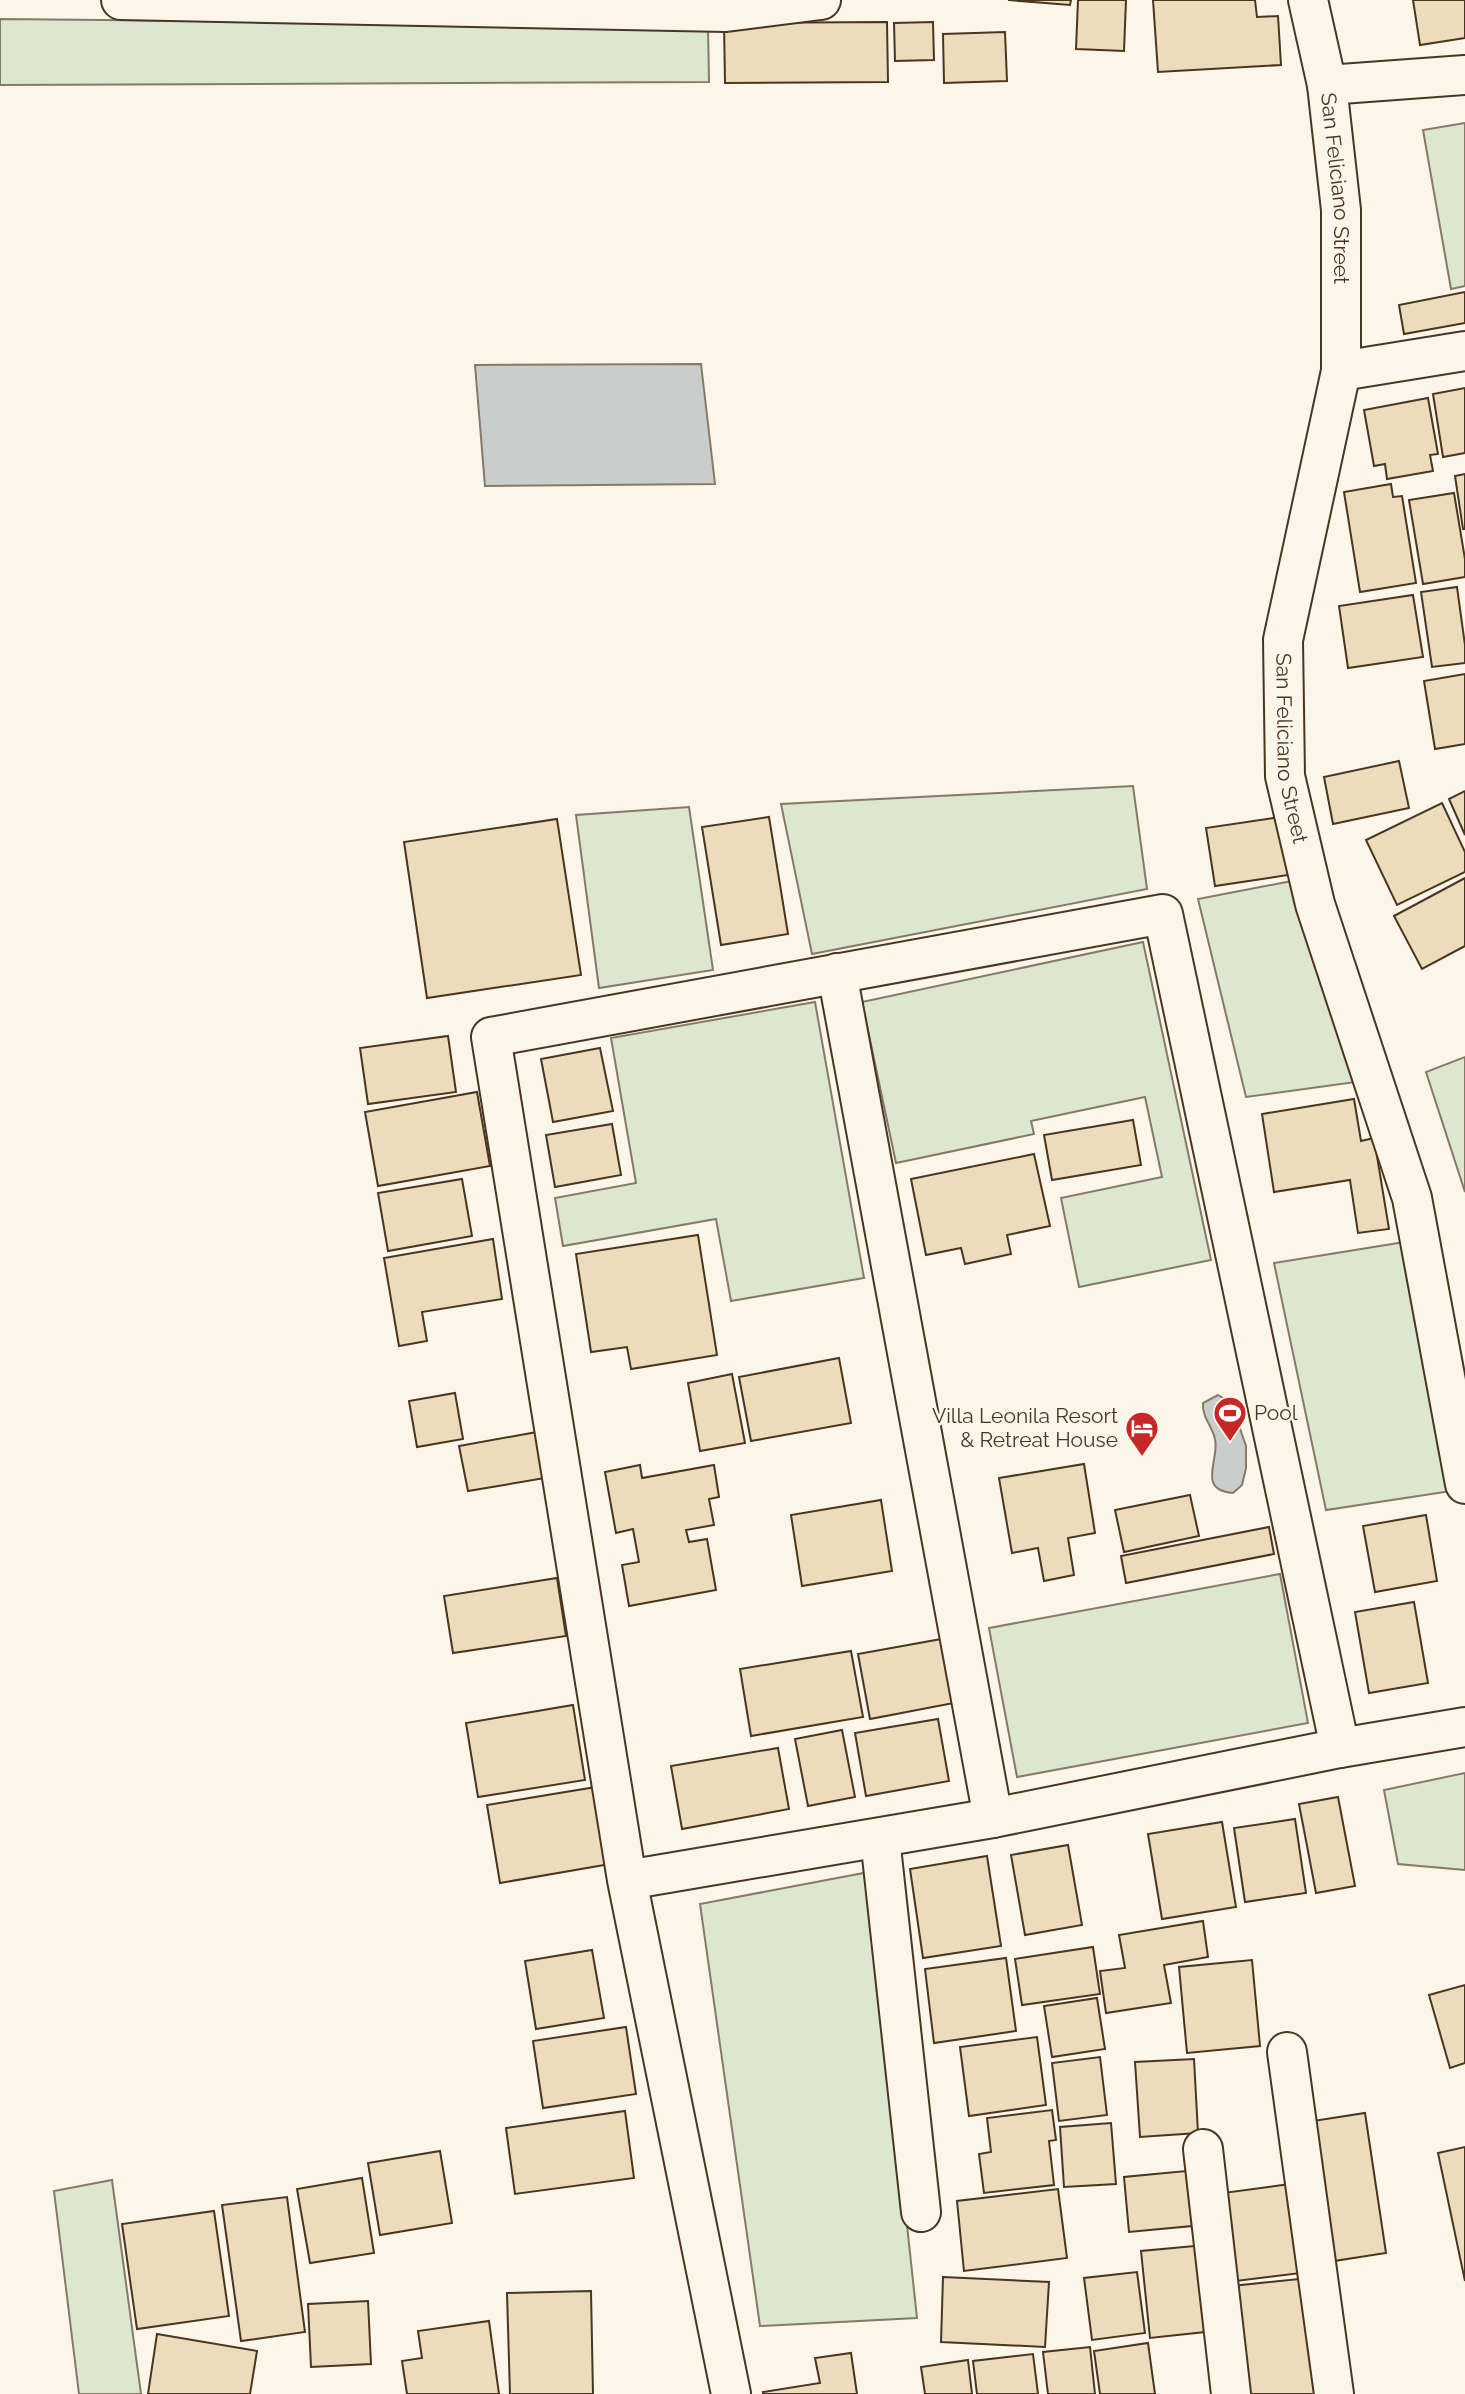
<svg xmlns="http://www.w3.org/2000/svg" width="1465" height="2394" font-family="Raleway,sans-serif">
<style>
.green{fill:#dce7d0;stroke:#887966;stroke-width:2}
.water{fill:#c9cecd;stroke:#887966;stroke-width:2}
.building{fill:#ecdcbc;stroke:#4a3520;stroke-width:2}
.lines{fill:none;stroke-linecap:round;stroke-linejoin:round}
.minor-casing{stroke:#4a3520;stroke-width:42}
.minor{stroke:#fbf6e9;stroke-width:38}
.labels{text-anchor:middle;stroke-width:5;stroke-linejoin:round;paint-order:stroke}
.street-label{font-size:21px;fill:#4a3520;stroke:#fbf6e9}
.poi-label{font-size:21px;fill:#4a3520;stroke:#fbf6e9;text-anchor:start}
</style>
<rect width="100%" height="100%" fill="#fbf6e9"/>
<g class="green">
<polygon points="0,19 708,26 709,82 0,85"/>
<polygon points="1465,123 1465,286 1451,289 1423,130"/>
<polygon points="1133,786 1147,889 812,954 781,804"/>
<polygon points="689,807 713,970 599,988 576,815"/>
<polygon points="1297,880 1363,1081 1246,1097 1198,899"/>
<polygon points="1143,942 1211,1260 1079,1287 1061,1198 1162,1177 1145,1097 1031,1121 1034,1134 896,1163 862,1002"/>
<polygon points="815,1002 864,1278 731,1301 716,1219 563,1246 555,1198 636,1183 611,1038"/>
<polygon points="1465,1057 1465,1192 1426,1072"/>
<polygon points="1411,1241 1458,1490 1326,1510 1274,1263"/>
<polygon points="1280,1574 1308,1723 1017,1777 989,1628"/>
<polygon points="1465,1773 1465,1870 1398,1864 1384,1790"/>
<polygon points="869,1872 917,2318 760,2326 700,1904"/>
<polygon points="112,2180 141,2394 79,2394 54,2191"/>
</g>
<g class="water">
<polygon points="701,364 715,484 485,486 475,365"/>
<path d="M1218,1395L1231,1403L1246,1446V1468L1242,1485L1233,1493C1196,1490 1220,1460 1215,1439C1212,1425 1202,1418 1203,1403Z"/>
</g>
<g class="building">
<polygon points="1008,0 1071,0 1070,5"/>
<polygon points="1078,0 1126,0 1124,51 1076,49"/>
<polygon points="1153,0 1255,0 1257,17 1278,16 1281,65 1158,72"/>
<polygon points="1413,0 1465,0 1465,38 1420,45"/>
<polygon points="887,22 888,82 725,83 724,23"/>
<polygon points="933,22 934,60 895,61 894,23"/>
<polygon points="1005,32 1007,81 944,83 943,34"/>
<polygon points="1465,292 1465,323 1404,334 1399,305"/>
<polygon points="1465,388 1465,453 1443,457 1433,394"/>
<polygon points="1428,398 1438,454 1430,455 1433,471 1387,479 1385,464 1374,466 1364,410"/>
<polygon points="1465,474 1465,529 1463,529 1455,476"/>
<polygon points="1391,484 1393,497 1402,496 1416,583 1360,592 1344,492"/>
<polygon points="1454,493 1465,559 1465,577 1423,584 1409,500"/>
<polygon points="1457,587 1465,645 1465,663 1432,667 1421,592"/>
<polygon points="1413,595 1423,657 1348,668 1339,606"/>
<polygon points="1465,674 1465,744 1435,749 1424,681"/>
<polygon points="1399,761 1409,808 1333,824 1324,777"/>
<polygon points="1465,791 1465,835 1449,799"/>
<polygon points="1442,803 1465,852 1465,872 1397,905 1366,840"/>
<polygon points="769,817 788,934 721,945 702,827"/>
<polygon points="1280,817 1288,875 1215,886 1206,828"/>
<polygon points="557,819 581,975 427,998 404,842"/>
<polygon points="1465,878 1465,946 1422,969 1394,916"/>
<polygon points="448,1036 456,1092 368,1104 360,1048"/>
<polygon points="600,1048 613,1111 553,1122 541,1059"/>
<polygon points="477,1092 490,1166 378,1186 365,1112"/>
<polygon points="1354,1099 1361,1141 1374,1138 1389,1229 1358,1233 1350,1180 1274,1192 1262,1114"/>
<polygon points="1133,1120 1141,1165 1052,1180 1044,1135"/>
<polygon points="612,1124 621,1175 555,1187 546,1135"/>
<polygon points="1034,1154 1050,1226 1007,1235 1011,1254 965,1264 961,1248 926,1255 911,1179"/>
<polygon points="462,1179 472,1236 388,1251 378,1193"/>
<polygon points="698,1235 717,1355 631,1369 627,1347 591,1352 576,1254"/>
<polygon points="493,1239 502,1299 422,1312 427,1341 399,1346 384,1258"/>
<polygon points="839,1358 851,1423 751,1441 739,1377"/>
<polygon points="732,1374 745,1443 700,1451 688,1383"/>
<polygon points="455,1393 463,1439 417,1447 409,1401"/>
<polygon points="537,1432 545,1478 468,1491 459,1446"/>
<polygon points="1084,1464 1095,1533 1068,1538 1074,1575 1044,1581 1038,1548 1012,1553 999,1478"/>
<polygon points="640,1465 642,1478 714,1465 719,1497 709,1499 714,1525 686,1530 689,1542 707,1539 716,1590 629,1606 622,1565 639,1562 633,1529 616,1533 605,1472"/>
<polygon points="1190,1495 1199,1536 1124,1552 1115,1510"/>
<polygon points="881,1500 892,1571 802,1586 791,1515"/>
<polygon points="1426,1515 1437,1581 1375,1592 1363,1526"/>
<polygon points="1269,1527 1274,1554 1126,1583 1121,1556"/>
<polygon points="557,1578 566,1636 453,1653 444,1596"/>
<polygon points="1414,1602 1428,1683 1369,1693 1355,1612"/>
<polygon points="947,1638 959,1702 870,1719 858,1654"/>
<polygon points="851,1651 863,1717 751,1736 740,1669"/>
<polygon points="573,1705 585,1780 478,1797 466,1723"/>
<polygon points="938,1719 949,1781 866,1796 855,1733"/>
<polygon points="842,1730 855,1797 808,1806 795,1739"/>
<polygon points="778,1748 789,1809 682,1829 671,1766"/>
<polygon points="602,1786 616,1863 500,1883 487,1805"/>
<polygon points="1338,1797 1355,1886 1316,1893 1299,1804"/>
<polygon points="1295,1819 1306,1893 1245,1902 1234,1828"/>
<polygon points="1222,1822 1236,1907 1162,1919 1148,1834"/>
<polygon points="1068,1845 1082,1925 1025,1935 1011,1855"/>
<polygon points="987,1856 1001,1946 923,1958 910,1869"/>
<polygon points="1203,1921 1208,1957 1164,1965 1171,2003 1106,2013 1100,1971 1125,1968 1119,1935"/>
<polygon points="1093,1947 1100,1994 1022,2005 1015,1959"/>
<polygon points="592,1950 604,2018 536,2029 525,1961"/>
<polygon points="1006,1958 1016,2031 934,2043 925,1969"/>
<polygon points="1252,1960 1260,2046 1187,2053 1179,1967"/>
<polygon points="1465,1985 1465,2063 1450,2068 1429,1995"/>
<polygon points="1097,1998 1105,2049 1052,2057 1044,2006"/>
<polygon points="626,2027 636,2094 543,2108 533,2041"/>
<polygon points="1037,2037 1046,2105 969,2116 960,2047"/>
<polygon points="1100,2057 1107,2115 1059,2121 1052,2063"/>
<polygon points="1194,2059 1198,2133 1140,2137 1135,2062"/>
<polygon points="1052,2110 1056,2140 1049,2141 1054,2185 984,2193 979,2154 991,2152 987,2118"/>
<polygon points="625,2111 634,2178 515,2194 506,2128"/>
<polygon points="1365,2113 1386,2253 1334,2261 1313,2121"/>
<polygon points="1111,2123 1116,2184 1064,2187 1060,2127"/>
<polygon points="1465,2147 1465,2281 1438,2153"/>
<polygon points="440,2151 452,2223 380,2235 368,2163"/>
<polygon points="1186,2171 1192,2226 1129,2232 1124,2177"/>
<polygon points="362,2178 374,2253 310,2263 297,2189"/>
<polygon points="1290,2184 1301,2273 1220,2283 1208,2195"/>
<polygon points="1058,2189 1067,2258 964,2271 957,2201"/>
<polygon points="287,2197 305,2332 241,2341 222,2205"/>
<polygon points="214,2211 229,2316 137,2329 122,2224"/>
<polygon points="1205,2245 1214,2331 1150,2338 1141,2251"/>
<polygon points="1137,2272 1145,2333 1092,2340 1084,2278"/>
<polygon points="943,2277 1049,2282 1045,2347 941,2342"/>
<polygon points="1309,2278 1321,2394 1244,2394 1232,2286"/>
<polygon points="591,2291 593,2394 510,2394 507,2293"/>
<polygon points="368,2301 371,2364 311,2367 308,2304"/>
<polygon points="489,2321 499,2394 407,2394 402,2361 422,2358 418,2331"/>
<polygon points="157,2334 257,2351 250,2394 148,2394"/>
<polygon points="1148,2343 1155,2394 1100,2394 1094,2351"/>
<polygon points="1090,2347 1095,2394 1048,2394 1043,2352"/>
<polygon points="851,2353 857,2394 763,2394 763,2392 820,2383 815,2358"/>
<polygon points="1033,2354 1038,2394 977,2394 973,2361"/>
<polygon points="968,2360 972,2394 925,2394 921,2367"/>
</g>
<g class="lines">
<defs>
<g id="minor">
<polyline points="121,0 726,12 821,0"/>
<path id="s1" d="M1308,0L1327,85L1341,210V371L1283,640L1285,776L1315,904L1412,1198L1465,1484"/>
<polyline points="1327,85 1465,75"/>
<polyline points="1341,371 1465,351"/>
<polyline points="837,973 993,1818"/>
<polyline points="1340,1748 1465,1727"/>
<polyline points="880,1838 921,2212"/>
<polyline points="627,1880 993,1818 1340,1748 1163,914 491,1037 627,1880 731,2394"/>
<polyline points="1287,2052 1334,2394"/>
<polyline points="1203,2149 1231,2394"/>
</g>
</defs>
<use href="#minor" class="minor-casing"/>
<use href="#minor" class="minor"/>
</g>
<defs>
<symbol id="stadium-pin" viewBox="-11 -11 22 30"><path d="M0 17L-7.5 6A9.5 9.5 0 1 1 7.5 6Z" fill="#c62828" stroke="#fbf6e9"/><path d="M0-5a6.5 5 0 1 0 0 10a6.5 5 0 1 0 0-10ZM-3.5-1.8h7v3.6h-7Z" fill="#fff"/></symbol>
<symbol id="hotel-pin" viewBox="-11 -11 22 30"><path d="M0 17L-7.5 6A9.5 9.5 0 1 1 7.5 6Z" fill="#c62828" stroke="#fbf6e9"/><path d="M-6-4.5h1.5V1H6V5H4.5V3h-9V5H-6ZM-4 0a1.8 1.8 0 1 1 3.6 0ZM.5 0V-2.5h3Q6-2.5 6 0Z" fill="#fff"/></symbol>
</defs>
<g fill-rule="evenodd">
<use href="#stadium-pin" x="1211" y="1394" width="38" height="52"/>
<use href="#hotel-pin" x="1123" y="1409" width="38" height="52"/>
</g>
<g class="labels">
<g class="street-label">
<text dy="7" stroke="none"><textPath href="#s1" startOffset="191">San Feliciano Street</textPath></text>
<text dy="7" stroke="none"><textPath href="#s1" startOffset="758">San Feliciano Street</textPath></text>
</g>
<g class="poi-label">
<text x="1254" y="1420">Pool</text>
<text x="1118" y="1423" text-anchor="end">Villa Leonila Resort<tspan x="1118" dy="24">&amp; Retreat House</tspan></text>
</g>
</g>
</svg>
